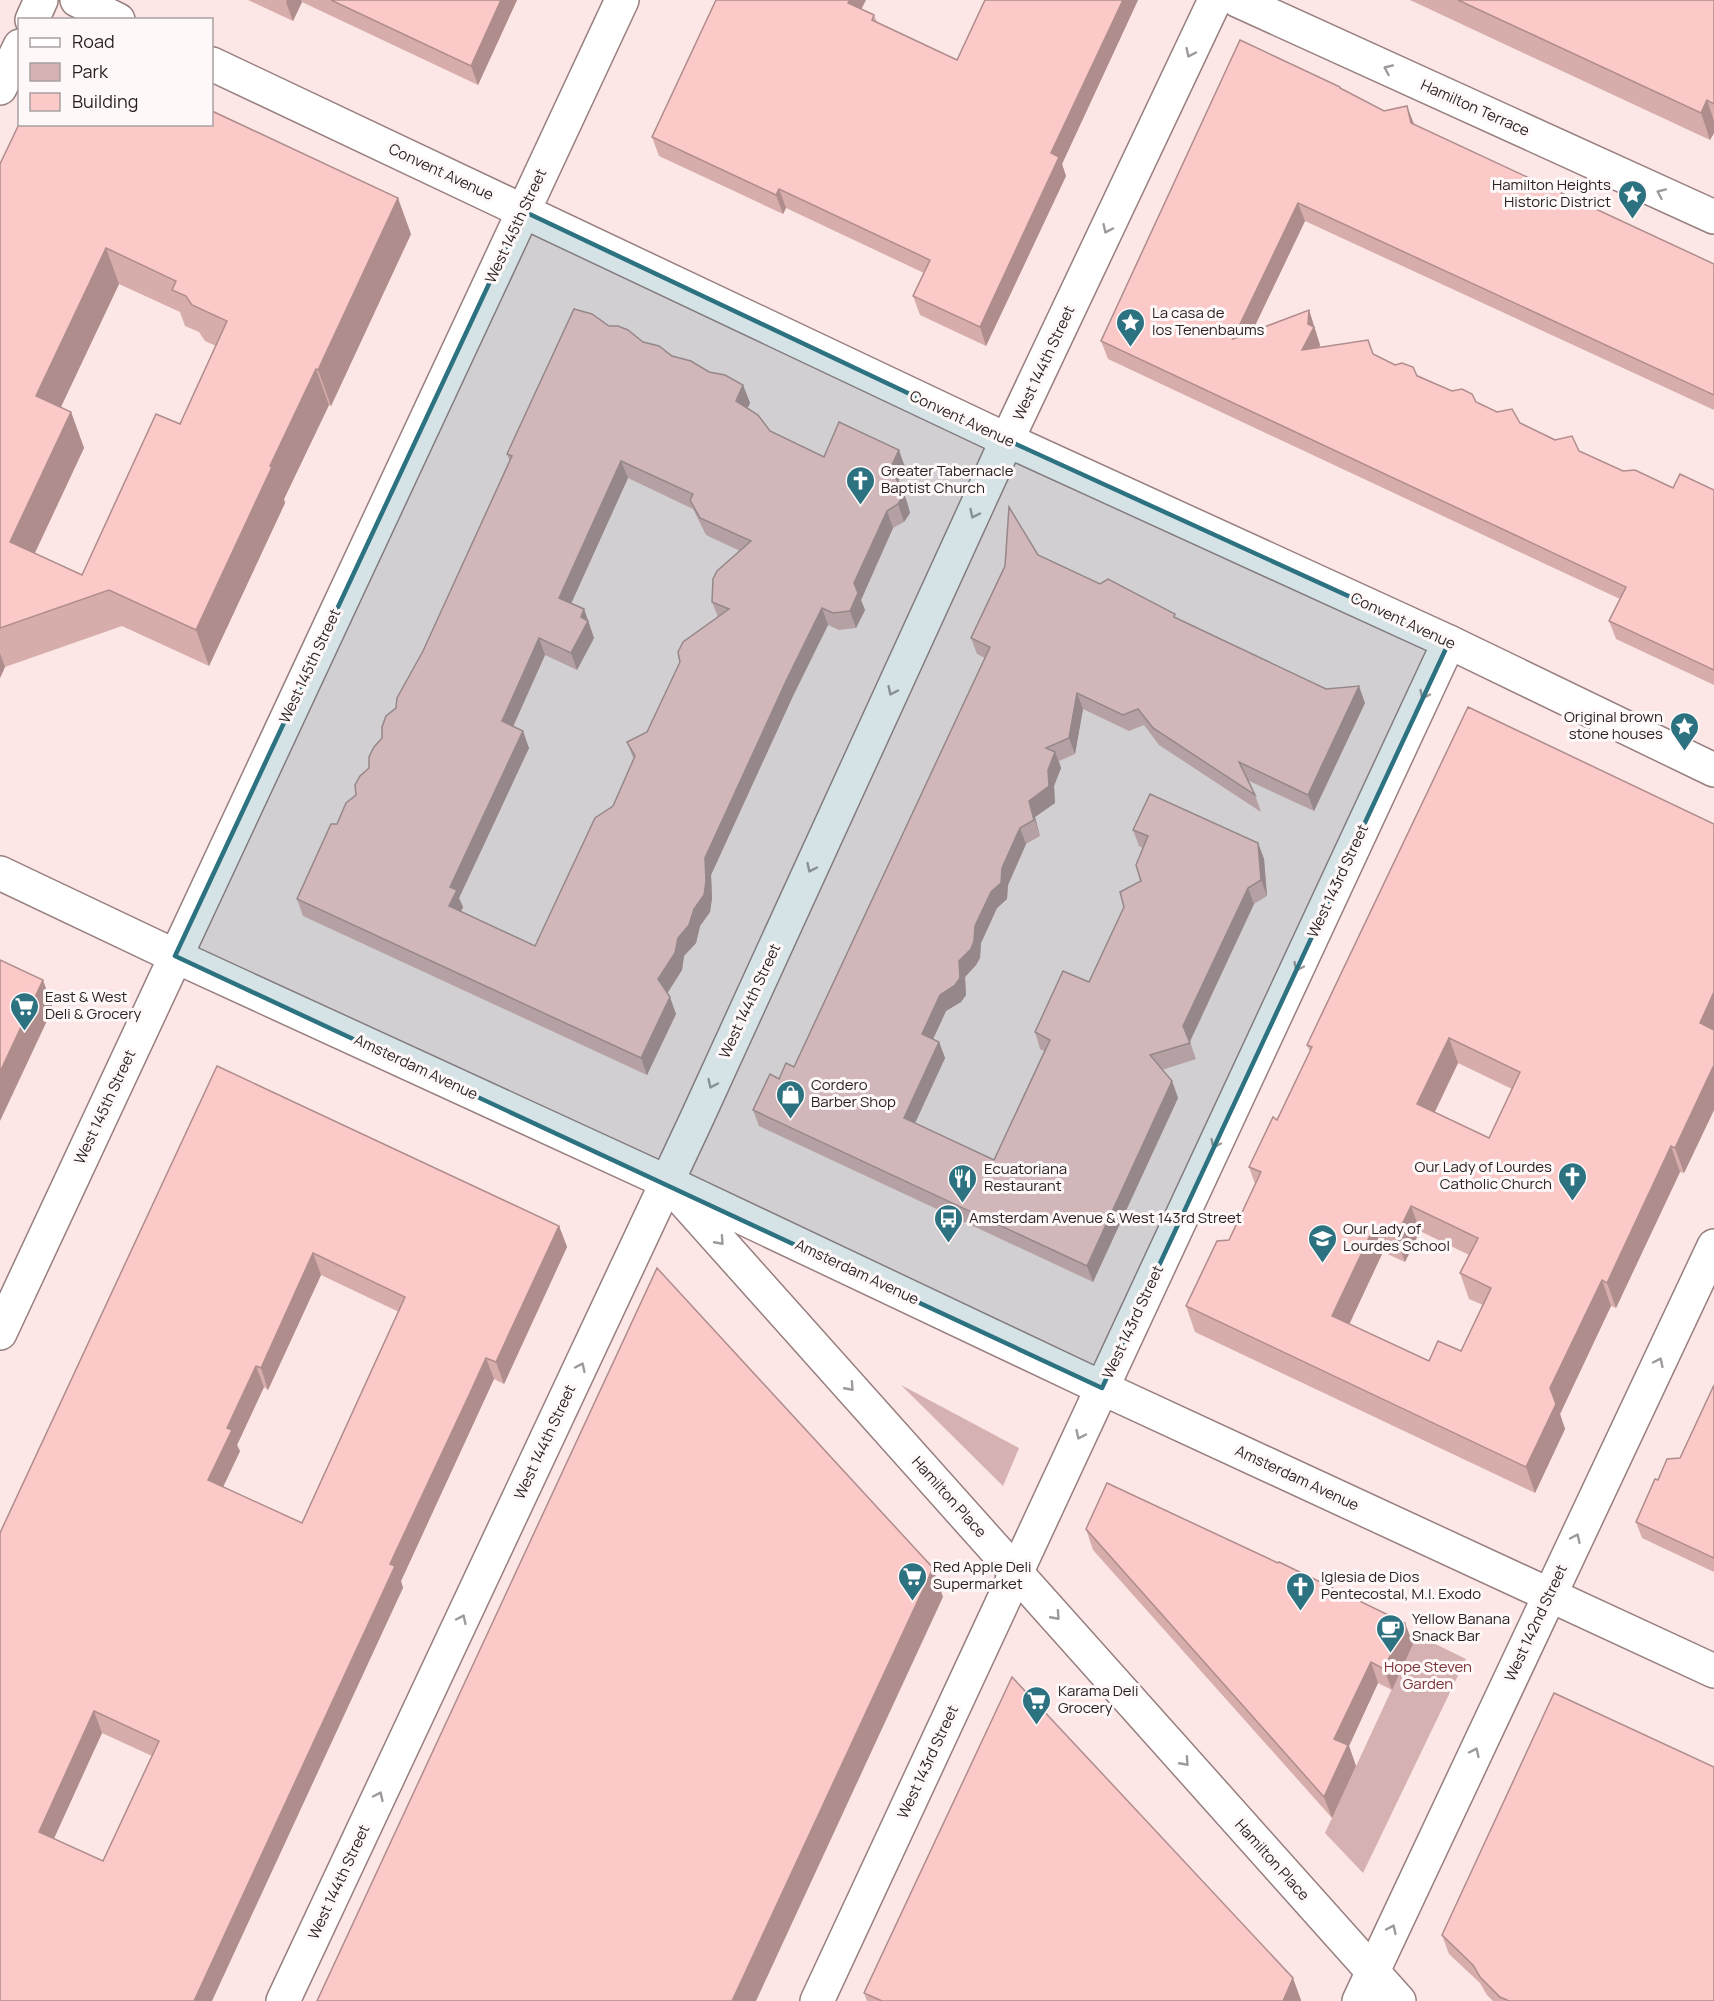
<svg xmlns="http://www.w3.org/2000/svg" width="1714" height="2001" font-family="Manrope,sans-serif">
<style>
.green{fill:#d6b1b1}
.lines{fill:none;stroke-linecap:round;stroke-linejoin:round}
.minor-casing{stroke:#987f7f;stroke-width:36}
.major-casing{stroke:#987f7f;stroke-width:36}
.minor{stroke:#fff;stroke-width:33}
.major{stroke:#fff;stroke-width:33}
.wall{fill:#d7adac;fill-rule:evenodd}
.shaded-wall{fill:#af8d8c}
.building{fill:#fac9c8;stroke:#af8d8c;stroke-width:1.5;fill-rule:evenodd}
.oneway{stroke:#9f9a9a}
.marked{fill:#2d7281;fill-opacity:0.2;stroke:#2d7281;stroke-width:4.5;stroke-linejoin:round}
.labels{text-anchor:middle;stroke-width:6;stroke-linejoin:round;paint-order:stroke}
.street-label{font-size:15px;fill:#291f1f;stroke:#fef8f8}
.poi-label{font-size:15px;fill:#291f1f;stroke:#fef8f8;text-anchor:start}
.park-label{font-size:15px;fill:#7b3437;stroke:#fef8f8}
</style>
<rect width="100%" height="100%" fill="#fce6e6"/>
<g class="green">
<polygon points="901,1385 1019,1448 1003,1486"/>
<polygon points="1417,1635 1466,1659 1363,1873 1325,1833"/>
</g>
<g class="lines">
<defs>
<g id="minor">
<polyline points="77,0 118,20"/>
<polyline points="1237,0 1714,217"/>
<polyline points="32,20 41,0"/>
<polyline points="212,64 1007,440 1449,642 1714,770"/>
<polyline points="0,88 20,46"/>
<polyline points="667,1182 1399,2001"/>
<polyline points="283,2001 697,1118 1007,440 1215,0"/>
<polyline points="817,2001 1449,642"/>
<polyline points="1359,2001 1714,1246"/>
</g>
<g id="major">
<polyline points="0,873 175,956 667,1182 1102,1388 1714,1671"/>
<polyline points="0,1333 622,0"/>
</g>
</defs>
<use href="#minor" class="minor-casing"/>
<use href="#major" class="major-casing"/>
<use href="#minor" class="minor"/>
<use href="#major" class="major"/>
</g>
<g class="wall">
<polygon points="248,0 517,0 478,85 302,2 293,21"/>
<polygon points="985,0 1138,0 1062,164 1066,176 986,346 920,315 913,296 924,273 786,208 783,214 659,156 652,137 861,9 874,15 877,22 957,60"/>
<polygon points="1410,0 1714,0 1714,133 1710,140"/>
<polygon points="1341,89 1384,111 1714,264 1714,410 1305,221 1252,332 1309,310 1320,345 1319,348 1373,354 1623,471 1673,488 1714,490 1714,685 1616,639 1609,621 1620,599 1108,359 1101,341"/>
<path d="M0,164L411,234L331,406L329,405L284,499L285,503L209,666L122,626L5,667L0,678ZM119,284L180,312L185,326L199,332L205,341L216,346L180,424L82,575L35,553L84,448L71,412L61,407Z"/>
<path d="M609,326L672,356L709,372L743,385L750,403L747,408L770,431L824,457L905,467L898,482L907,502L910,513L904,522L893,528L861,600L865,610L856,628L839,630L828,625L793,696L711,875L712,898L710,912L700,926L696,943L684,956L682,970L667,993L676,1014L647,1075L303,916L297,899L337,824L356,795L510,462L507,454ZM628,478L693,509L706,535L740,551L712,602L718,617L647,732L627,742L634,760L613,806L535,946L461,912L463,907L459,898L529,748L513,726L545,655L577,670L594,638L584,609L571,603Z"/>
<polygon points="1038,555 1100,584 1176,618 1326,689 1365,703 1314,811 1247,780 1255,795 1261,812 1159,745 1144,725 1129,731 1083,709 1075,754 1059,761 1061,768 1054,786 1055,803 1035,817 1040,836 1026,844 1008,885 1007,899 997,908 981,943 980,958 976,965 965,977 966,995 961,1002 946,1011 933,1039 939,1042 945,1058 915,1123 994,1160 1044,1051 1040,1049 1035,1032 1089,982 1141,881 1143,848 1139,846 1133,830 1258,843 1264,859 1267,896 1254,904 1190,1042 1196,1059 1162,1070 1172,1081 1178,1098 1093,1282 759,1126 753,1110 779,1079 794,1067 985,658 977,654 971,638"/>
<path d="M1714,824V1110L1684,1173L1680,1172L1616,1308L1611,1306L1560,1414L1565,1429L1535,1493L1195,1332L1186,1306L1229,1240L1255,1184L1249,1167L1277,1120L1310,1052L1307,1045ZM1458,1063L1512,1089L1489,1138L1435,1112ZM1420,1231L1469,1255L1460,1273L1469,1299L1483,1305L1461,1351L1429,1361L1349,1324L1383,1252L1405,1262Z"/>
<path d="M217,1066L559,1226L567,1247L504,1384L494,1379L401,1581L403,1588L0,2001ZM321,1275L399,1312L302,1523L223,1487L240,1451L237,1445L264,1387L268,1390ZM102,1733L152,1756L103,1861L53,1839Z"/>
<polygon points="1714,1385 1714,1572 1642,1538 1636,1522 1658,1480 1680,1458"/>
<polygon points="1086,1529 1405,1623 1413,1644 1392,1690 1378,1683 1349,1746 1356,1766 1332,1818 1093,1550"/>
<polygon points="1442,1935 1714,2001 1493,2001 1487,1995 1480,1983 1449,1954"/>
<polygon points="864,1993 1301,2000 1301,2001 867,2001"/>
</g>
<g class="shaded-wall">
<polygon points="287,0 301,0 302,2 293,21 286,2"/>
<polygon points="501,0 517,0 478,85 471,66"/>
<polygon points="850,0 866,0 855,22 848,3"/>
<polygon points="1123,0 1138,0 1062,164 1066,176 986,346 980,327 1051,153"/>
<polygon points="1707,100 1714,121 1714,133 1710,140 1701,113"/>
<polygon points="1407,106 1414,124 1411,123"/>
<polygon points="779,189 786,208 783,214 776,195"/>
<polygon points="398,198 411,234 331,406 318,370"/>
<polygon points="1298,203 1305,221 1240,357 1233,339"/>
<polygon points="106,248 119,284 49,432 36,396"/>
<polygon points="1309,310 1320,345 1309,369 1302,350 1308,324"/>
<polygon points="316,369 329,405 284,499 285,503 209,666 196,630 270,466"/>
<polygon points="743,385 750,403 743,418 736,401"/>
<polygon points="71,412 84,448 23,578 10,542"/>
<polygon points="899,450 905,467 895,488 889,471"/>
<polygon points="621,461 628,478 566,615 559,598"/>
<polygon points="901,485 907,502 910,513 904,522 898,504"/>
<polygon points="887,511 893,528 861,600 865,610 856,628 850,611 854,583"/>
<polygon points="822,608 828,625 793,696 711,875 712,898 710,912 700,926 696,943 684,956 682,970 665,997 658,979 678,938 705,858 787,679"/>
<polygon points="584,609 594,638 577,670 571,653 581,617"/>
<polygon points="539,638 545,655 508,738 502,721"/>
<polygon points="0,653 5,667 0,678"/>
<polygon points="1359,686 1365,703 1314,811 1308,795"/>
<polygon points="1077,693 1083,709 1075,754 1069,738"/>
<polygon points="523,731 529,748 459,898 463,907 455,923 449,906 450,887"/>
<polygon points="1055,752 1061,768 1054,786 1055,803 1035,817 1040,836 1029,801 1048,770"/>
<polygon points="1020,828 1026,844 1008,885 1007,899 997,908 981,943 980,958 976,965 965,977 966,995 961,1002 946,1011 928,1050 922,1034 940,995 959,961"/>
<polygon points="1258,843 1264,859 1267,896 1261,880"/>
<polygon points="1248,888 1254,904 1189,1043 1183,1026"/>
<polygon points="43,980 53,1008 0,1121 0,1072"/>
<polygon points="1714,992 1714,1038 1700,1023"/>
<polygon points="670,997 676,1014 647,1075 641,1058"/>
<polygon points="1449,1038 1458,1063 1426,1130 1417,1104"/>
<polygon points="939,1042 945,1058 910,1134 904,1118"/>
<polygon points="1714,1065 1714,1110 1684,1173 1675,1148"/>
<polygon points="1172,1081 1178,1098 1093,1282 1087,1266"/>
<polygon points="1671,1146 1680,1172 1616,1308 1607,1283"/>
<polygon points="1411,1206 1420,1231 1405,1262 1396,1237"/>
<polygon points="559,1226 567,1247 504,1384 496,1362"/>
<polygon points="1374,1227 1383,1252 1341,1342 1332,1316"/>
<polygon points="313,1253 321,1275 268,1390 261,1368"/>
<polygon points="1602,1280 1611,1306 1560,1414 1565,1429 1535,1493 1526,1467 1550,1388"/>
<polygon points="486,1358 494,1379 401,1581 403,1588 212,2001 194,2001 390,1564"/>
<polygon points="256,1366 264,1387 237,1445 240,1451 216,1502 208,1480 227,1428"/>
<polygon points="933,1568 943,1597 756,2001 732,2001"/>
<polygon points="1405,1623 1413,1644 1392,1690 1384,1669"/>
<polygon points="1371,1662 1378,1683 1349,1746 1356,1766 1332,1818 1324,1797 1334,1739"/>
<polygon points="94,1711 102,1733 47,1854 39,1832"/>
<polygon points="1293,1978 1301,2000 1301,2001 1283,2001"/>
</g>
<g class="building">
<polygon points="331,0 501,0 471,66"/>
<polygon points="716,0 850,0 848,3 874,15 872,20 957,60 985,0 1123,0 1051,153 1059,157 980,327 913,296 930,260 779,189 776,195 652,137"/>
<polygon points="1458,0 1714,0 1714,104 1707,100 1701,113"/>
<polygon points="1240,40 1340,87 1340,88 1384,111 1407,106 1411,123 1714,264 1714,395 1298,203 1233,339 1309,310 1308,324 1314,327 1302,350 1368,340 1373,354 1395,365 1402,363 1413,367 1417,376 1452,391 1462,389 1472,394 1476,402 1497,412 1512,409 1520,423 1555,440 1572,436 1579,451 1623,471 1635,470 1673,488 1680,474 1714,490 1714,670 1609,621 1626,587 1101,341"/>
<path d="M212,111L398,198L318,370L316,369L270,466L272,467L196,630L109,590L0,628V164L20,122V124H212ZM106,248L176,281L172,290L186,296L192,305L227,321L180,424L156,414L82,575L10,542L71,412L36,396Z"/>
<path d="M574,309L592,314L609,326H618L628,330L643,342L659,346L672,356L691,361L709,372L725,375L743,385L736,401L758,415L770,431L824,457L839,422L899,450L889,471L901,485L903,496L898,504L887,511L854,583L858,593L850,611L833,613L822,608L787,679L705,858L706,881L704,895L694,909L689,925L678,938L675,953L658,979L670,997L641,1058L297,899L331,824H337L346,803L356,795L355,785L360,776L369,768V757L374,747L382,738V727L386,716L396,708L397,698L423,651L512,456L507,454ZM621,461L693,494L690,500L700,518L751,541L717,571L713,579L712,602L729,609L683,642L678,652L680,662L647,732L627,742L635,756L613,806L595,818L535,946L449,906L457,890L450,887L523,731L502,721L539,638L571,653L588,621L581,617L584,609L559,598Z"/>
<polygon points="1009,507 1038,555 1100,584 1108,579 1175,614 1174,617 1326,689 1359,686 1308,795 1239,762 1255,795 1153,728 1138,709 1123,715 1077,693 1069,738 1046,748 1055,752 1048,770 1049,786 1029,801 1034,820 1020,828 1002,868 1001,883 991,892 975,926 974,941 971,949 959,961 960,978 955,985 940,995 922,1034 939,1042 904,1118 994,1160 1050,1040 1035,1032 1063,971 1089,982 1124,907 1120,892 1141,881 1136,865 1148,836 1133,830 1150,794 1258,843 1261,880 1248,888 1183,1026 1190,1043 1150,1055 1172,1081 1087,1266 753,1110 770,1074 779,1079 786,1063 794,1067 990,647 971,638 1005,566"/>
<path d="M1468,707L1714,824V992L1700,1023L1714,1030V1065L1675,1148L1671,1146L1607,1283L1602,1280L1550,1388L1556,1404L1526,1467L1186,1306L1217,1241L1229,1240L1261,1172L1249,1167L1273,1117L1277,1120L1312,1047L1307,1045ZM1449,1038L1520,1072L1489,1138L1417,1104ZM1411,1206L1478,1238L1460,1273L1491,1288L1461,1351L1438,1341L1429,1361L1332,1316L1374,1227L1396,1237Z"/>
<polygon points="0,960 43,980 0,1072"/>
<path d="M217,1066L559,1226L496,1362L486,1358L470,1393L390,1564L395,1566L194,2001H0V1533ZM313,1253L405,1297L302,1523L208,1480L232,1430L227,1428L256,1366L261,1368ZM94,1711L159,1741L103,1861L39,1832Z"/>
<polygon points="657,1268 933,1568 732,2001 317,2001"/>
<polygon points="1714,1385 1714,1558 1636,1522 1655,1479 1658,1480 1667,1459 1680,1458"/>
<polygon points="1107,1483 1278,1563 1279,1562 1405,1623 1384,1669 1371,1662 1334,1739 1348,1745 1324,1797 1086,1529"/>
<polygon points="1012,1677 1293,1978 1283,2001 882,2001 864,1993"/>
<polygon points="1554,1693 1714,1767 1714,2001 1509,2001 1500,1997 1480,1977 1473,1965 1442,1935"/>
</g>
<defs><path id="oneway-chevron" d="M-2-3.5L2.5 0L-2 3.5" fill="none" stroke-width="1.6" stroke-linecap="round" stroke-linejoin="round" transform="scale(1.5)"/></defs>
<g class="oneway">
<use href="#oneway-chevron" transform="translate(1190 53) rotate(115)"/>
<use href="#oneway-chevron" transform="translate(1388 69) rotate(-156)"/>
<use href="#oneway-chevron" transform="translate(1661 193) rotate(-156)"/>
<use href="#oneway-chevron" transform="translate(1107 229) rotate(115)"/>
<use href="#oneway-chevron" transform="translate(974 514) rotate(115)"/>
<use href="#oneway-chevron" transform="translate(892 691) rotate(115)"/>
<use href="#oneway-chevron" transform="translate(1424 695) rotate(115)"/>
<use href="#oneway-chevron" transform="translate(811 868) rotate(115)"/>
<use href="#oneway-chevron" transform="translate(1298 967) rotate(115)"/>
<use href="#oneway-chevron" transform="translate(712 1084) rotate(115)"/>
<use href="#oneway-chevron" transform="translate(1215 1144) rotate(115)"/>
<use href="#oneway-chevron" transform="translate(720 1241) rotate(48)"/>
<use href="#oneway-chevron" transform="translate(1659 1362) rotate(-65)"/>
<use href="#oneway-chevron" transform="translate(581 1367) rotate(-65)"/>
<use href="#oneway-chevron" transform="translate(850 1387) rotate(48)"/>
<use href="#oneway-chevron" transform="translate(1080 1435) rotate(115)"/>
<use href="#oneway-chevron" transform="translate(1576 1538) rotate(-65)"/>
<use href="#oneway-chevron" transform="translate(1056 1616) rotate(48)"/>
<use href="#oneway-chevron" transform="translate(462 1619) rotate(-65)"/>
<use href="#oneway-chevron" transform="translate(1475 1752) rotate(-65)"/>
<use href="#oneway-chevron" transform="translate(1185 1762) rotate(48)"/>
<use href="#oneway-chevron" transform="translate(379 1796) rotate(-65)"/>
<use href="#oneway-chevron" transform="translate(1392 1929) rotate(-65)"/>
</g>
<path class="marked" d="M523,211L1007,440L1449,642L1102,1388L175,956Z"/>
<defs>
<symbol id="sight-pin" viewBox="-11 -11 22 30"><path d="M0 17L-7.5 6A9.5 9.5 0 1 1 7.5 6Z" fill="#2d7281" stroke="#fef8f8"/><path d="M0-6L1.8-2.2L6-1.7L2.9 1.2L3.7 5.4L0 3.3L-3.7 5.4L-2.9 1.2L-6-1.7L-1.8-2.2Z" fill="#fff"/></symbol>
<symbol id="church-pin" viewBox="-11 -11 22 30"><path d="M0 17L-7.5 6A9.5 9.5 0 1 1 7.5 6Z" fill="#2d7281" stroke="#fef8f8"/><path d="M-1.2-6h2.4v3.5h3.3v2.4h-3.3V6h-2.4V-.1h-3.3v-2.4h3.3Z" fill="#fff"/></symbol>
<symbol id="supermarket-pin" viewBox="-11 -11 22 30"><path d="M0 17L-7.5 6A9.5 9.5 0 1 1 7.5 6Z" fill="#2d7281" stroke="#fef8f8"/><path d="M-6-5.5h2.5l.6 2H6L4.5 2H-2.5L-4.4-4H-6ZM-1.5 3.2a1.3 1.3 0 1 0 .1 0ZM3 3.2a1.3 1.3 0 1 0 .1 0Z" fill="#fff"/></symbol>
<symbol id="shop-pin" viewBox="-11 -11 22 30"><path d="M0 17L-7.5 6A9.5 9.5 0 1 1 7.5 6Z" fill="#2d7281" stroke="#fef8f8"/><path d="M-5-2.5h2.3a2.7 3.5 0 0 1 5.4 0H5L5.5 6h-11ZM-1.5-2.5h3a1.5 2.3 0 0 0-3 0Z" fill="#fff"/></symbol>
<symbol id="restaurant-pin" viewBox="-11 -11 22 30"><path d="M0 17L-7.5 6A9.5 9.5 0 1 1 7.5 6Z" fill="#2d7281" stroke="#fef8f8"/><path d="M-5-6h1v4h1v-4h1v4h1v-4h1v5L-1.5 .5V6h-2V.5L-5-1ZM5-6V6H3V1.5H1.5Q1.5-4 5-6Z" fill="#fff"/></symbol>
<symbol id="bus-pin" viewBox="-11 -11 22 30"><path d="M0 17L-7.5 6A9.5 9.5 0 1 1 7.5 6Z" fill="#2d7281" stroke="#fef8f8"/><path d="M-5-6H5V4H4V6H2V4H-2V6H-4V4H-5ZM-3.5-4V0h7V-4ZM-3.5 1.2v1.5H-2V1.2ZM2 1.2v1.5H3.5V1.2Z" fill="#fff"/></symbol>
<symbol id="school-pin" viewBox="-11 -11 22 30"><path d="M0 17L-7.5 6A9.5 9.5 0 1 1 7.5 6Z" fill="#2d7281" stroke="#fef8f8"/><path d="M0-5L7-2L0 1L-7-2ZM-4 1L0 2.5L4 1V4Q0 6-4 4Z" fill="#fff"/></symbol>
<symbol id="cafe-pin" viewBox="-11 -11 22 30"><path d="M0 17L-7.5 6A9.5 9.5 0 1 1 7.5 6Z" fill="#2d7281" stroke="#fef8f8"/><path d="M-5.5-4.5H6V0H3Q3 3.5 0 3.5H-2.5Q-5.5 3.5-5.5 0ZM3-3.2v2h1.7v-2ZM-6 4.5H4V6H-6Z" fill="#fff"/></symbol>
</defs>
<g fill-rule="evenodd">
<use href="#sight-pin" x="1616" y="178" width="33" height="45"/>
<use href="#sight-pin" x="1114" y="306" width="33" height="45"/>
<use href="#church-pin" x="844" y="464" width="33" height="45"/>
<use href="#sight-pin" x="1668" y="710" width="33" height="45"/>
<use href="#supermarket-pin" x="8" y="990" width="33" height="45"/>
<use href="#shop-pin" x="774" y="1078" width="33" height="45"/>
<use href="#church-pin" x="1556" y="1160" width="33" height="45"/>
<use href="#restaurant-pin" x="946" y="1162" width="33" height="45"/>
<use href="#bus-pin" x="932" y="1202" width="33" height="45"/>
<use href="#school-pin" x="1306" y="1222" width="33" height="45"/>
<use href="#supermarket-pin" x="896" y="1560" width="33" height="45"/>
<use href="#church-pin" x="1284" y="1570" width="33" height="45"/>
<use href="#cafe-pin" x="1374" y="1612" width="33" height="45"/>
<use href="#supermarket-pin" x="1020" y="1684" width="33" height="45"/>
</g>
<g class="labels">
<g class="street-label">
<text transform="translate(1475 108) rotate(24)" y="5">Hamilton Terrace</text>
<text transform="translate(441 172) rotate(25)" y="5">Convent Avenue</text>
<text transform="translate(516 226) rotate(-65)" y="5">West 145th Street</text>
<text transform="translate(1044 363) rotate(-65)" y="5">West 144th Street</text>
<text transform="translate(962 419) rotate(25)" y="5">Convent Avenue</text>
<text transform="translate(1403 621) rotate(25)" y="5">Convent Avenue</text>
<text transform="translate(310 666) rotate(-65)" y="5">West 145th Street</text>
<text transform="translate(1338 881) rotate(-65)" y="5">West 143rd Street</text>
<text transform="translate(750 1001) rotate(-65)" y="5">West 144th Street</text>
<text transform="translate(416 1067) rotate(25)" y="5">Amsterdam Avenue</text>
<text transform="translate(105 1107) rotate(-65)" y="5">West 145th Street</text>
<text transform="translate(857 1272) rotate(25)" y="5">Amsterdam Avenue</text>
<text transform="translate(1133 1322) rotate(-65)" y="5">West 143rd Street</text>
<text transform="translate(545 1442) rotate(-65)" y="5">West 144th Street</text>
<text transform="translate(1297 1478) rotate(25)" y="5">Amsterdam Avenue</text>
<text transform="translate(949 1497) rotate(48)" y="5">Hamilton Place</text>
<text transform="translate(1536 1623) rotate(-65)" y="5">West 142nd Street</text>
<text transform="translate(928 1762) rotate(-65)" y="5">West 143rd Street</text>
<text transform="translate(1272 1860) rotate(48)" y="5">Hamilton Place</text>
<text transform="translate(339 1882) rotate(-65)" y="5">West 144th Street</text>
</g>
<g class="poi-label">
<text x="1611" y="190" text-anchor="end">Hamilton Heights<tspan x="1611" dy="17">Historic District</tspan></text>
<text x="1152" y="318">La casa de<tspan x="1152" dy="17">los Tenenbaums</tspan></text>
<text x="881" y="476">Greater Tabernacle<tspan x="881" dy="17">Baptist Church</tspan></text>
<text x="1663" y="722" text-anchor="end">Original brown<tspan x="1663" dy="17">stone houses</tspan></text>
<text x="45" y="1002">East &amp; West<tspan x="45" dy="17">Deli &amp; Grocery</tspan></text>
<text x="811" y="1090">Cordero<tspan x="811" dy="17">Barber Shop</tspan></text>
<text x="1552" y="1172" text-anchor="end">Our Lady of Lourdes<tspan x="1552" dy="17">Catholic Church</tspan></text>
<text x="984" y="1174">Ecuatoriana<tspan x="984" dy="17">Restaurant</tspan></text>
<text x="969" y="1223">Amsterdam Avenue &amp; West 143rd Street</text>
<text x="1343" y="1234">Our Lady of<tspan x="1343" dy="17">Lourdes School</tspan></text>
<text x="933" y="1572">Red Apple Deli<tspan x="933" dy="17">Supermarket</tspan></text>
<text x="1321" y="1582">Iglesia de Dios<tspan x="1321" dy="17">Pentecostal, M.I. Exodo</tspan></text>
<text x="1412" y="1624">Yellow Banana<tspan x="1412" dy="17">Snack Bar</tspan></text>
<text x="1058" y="1696">Karama Deli<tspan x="1058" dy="17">Grocery</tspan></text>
</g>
<g class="park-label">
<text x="1428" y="1672">Hope Steven<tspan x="1428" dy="17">Garden</tspan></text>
</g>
</g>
<rect x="18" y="18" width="195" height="108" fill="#fef8f8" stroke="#a9a1a1" stroke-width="1.5"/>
<rect x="30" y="38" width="30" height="9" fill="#ffffff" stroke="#a9a1a1" stroke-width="1.5"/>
<text x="72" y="48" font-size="18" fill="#291f1f">Road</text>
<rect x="30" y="63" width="30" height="18" fill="#d6b1b1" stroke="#a9a1a1" stroke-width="1.5"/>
<text x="72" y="78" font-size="18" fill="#291f1f">Park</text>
<rect x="30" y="93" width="30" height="18" fill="#fac9c8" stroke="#a9a1a1" stroke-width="1.5"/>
<text x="72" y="108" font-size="18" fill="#291f1f">Building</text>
</svg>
